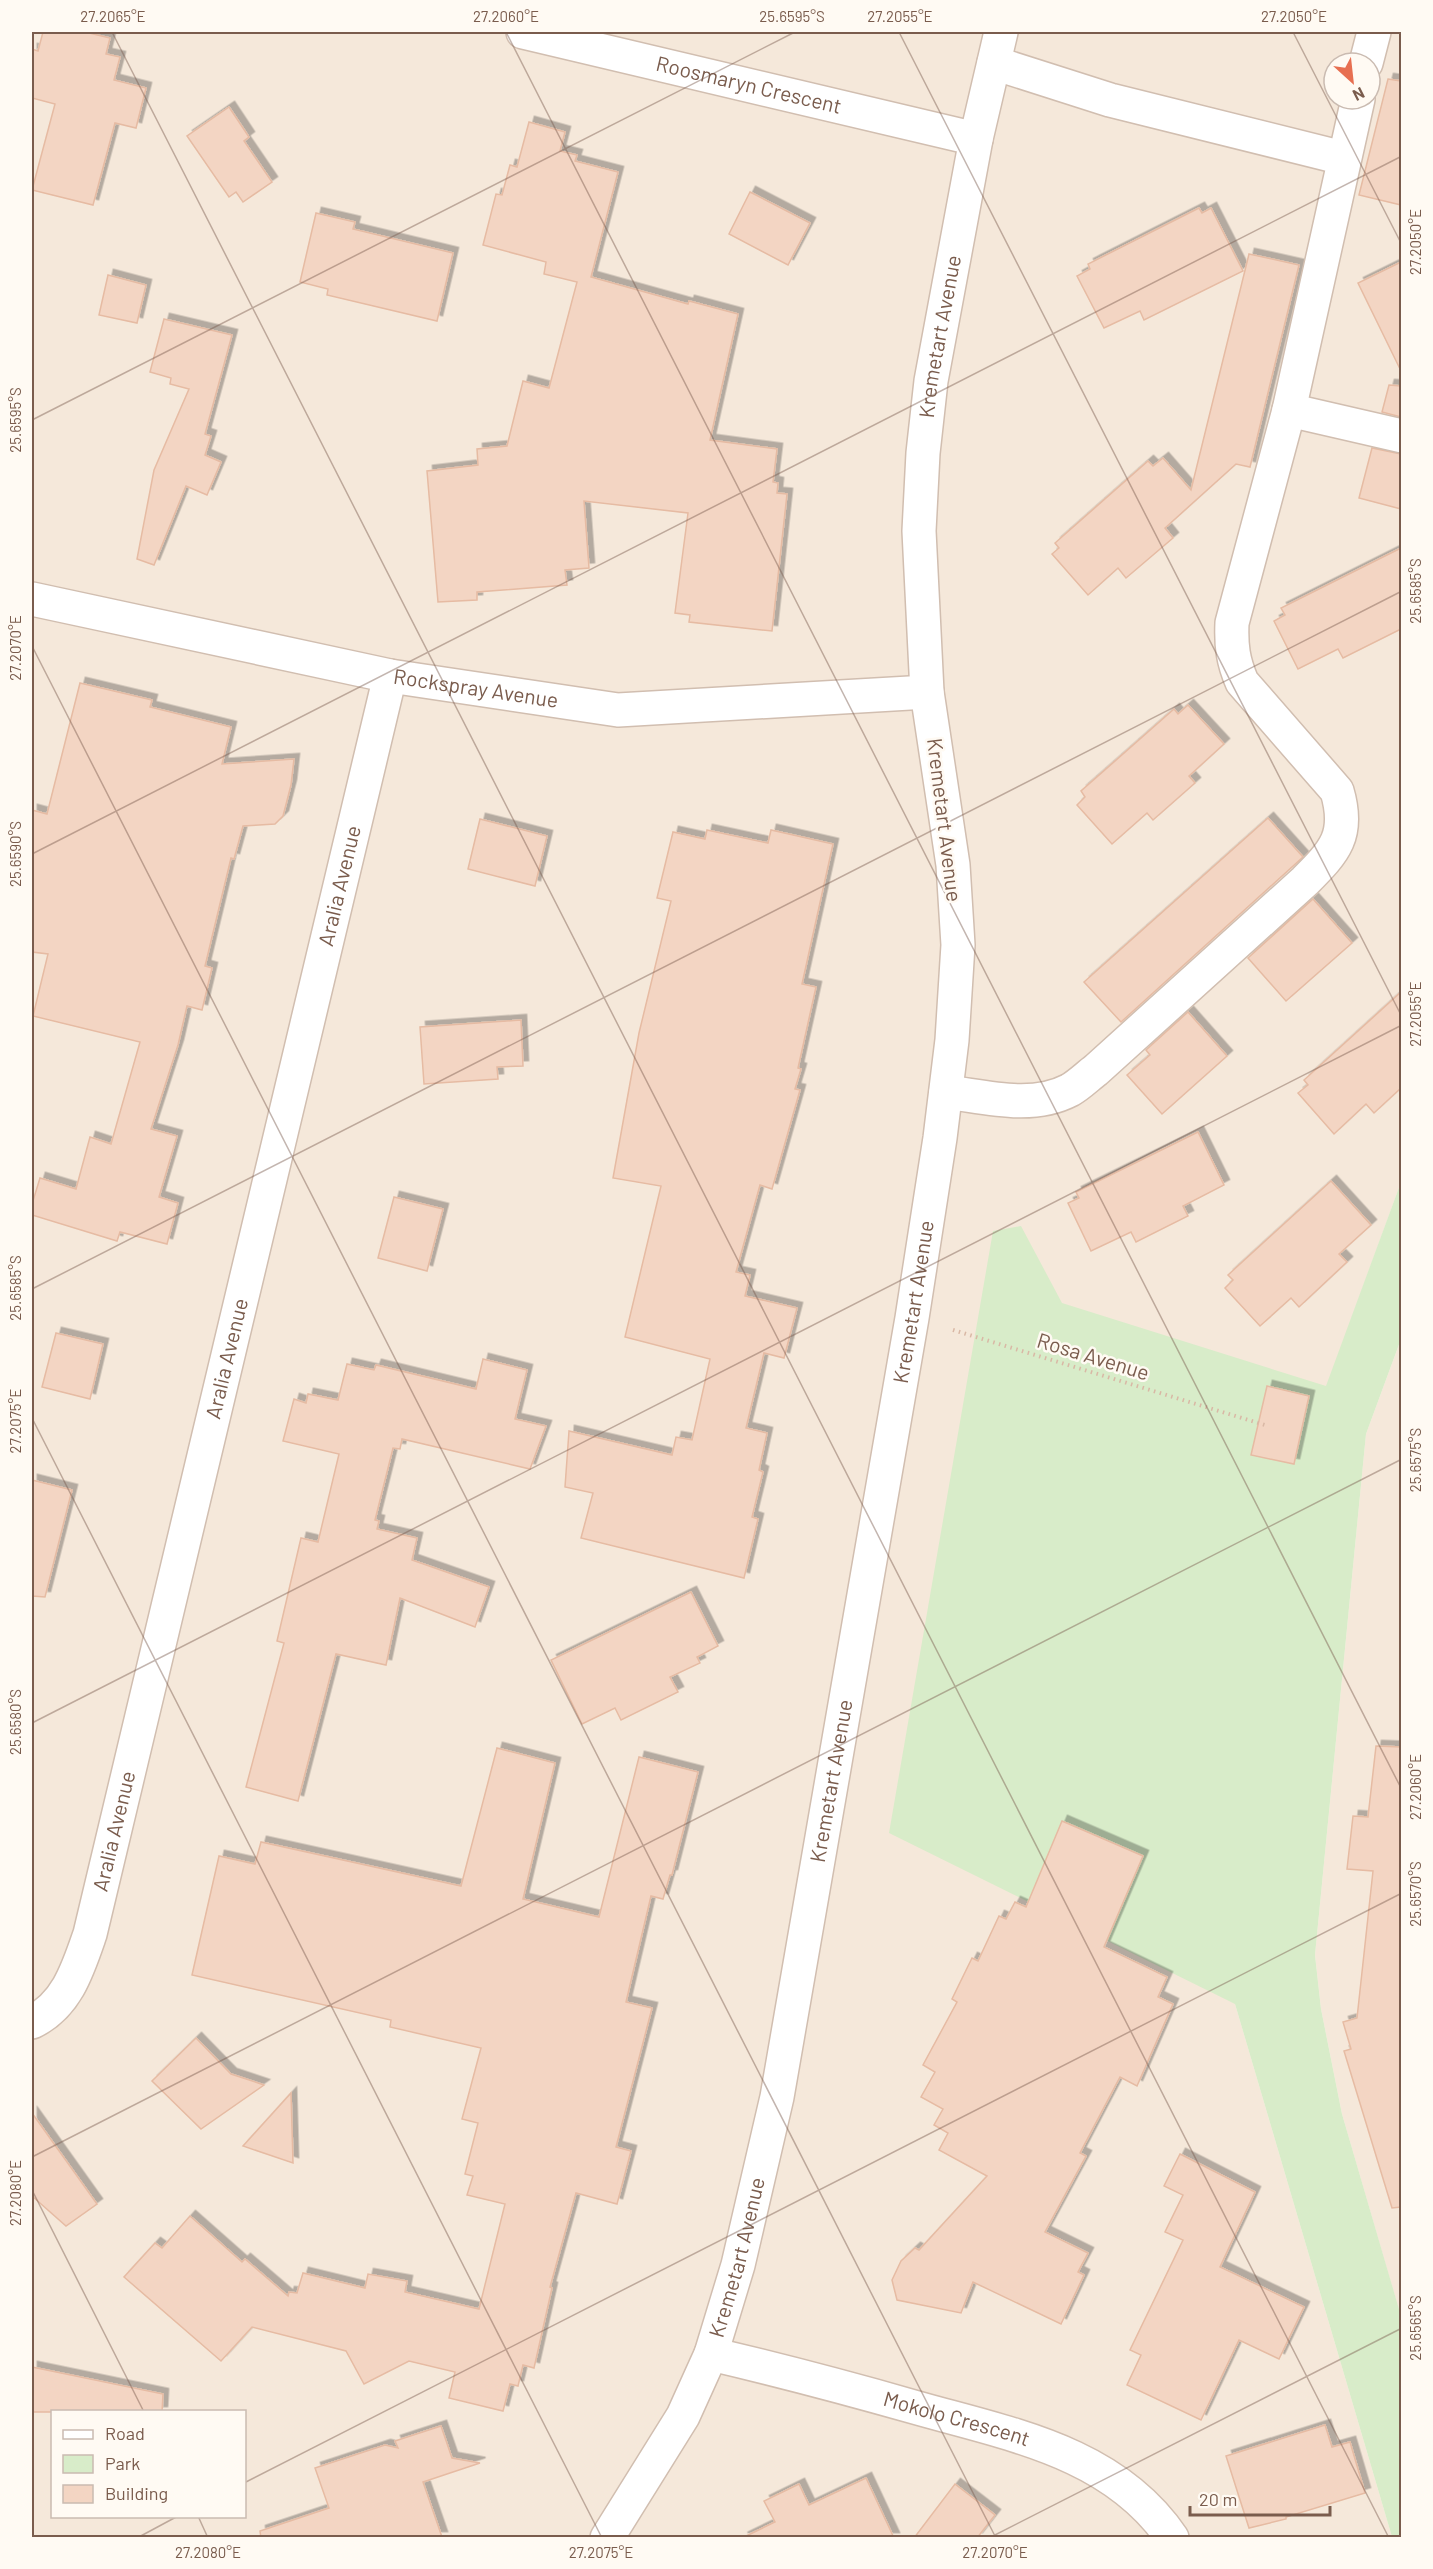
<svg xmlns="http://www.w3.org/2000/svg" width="1433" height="2569" font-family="Barlow,sans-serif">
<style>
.residential{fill:#f5e8da;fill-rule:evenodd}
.green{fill:#d8ecc9}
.building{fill:#f3d5c3;stroke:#e6bba3;stroke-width:1.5;filter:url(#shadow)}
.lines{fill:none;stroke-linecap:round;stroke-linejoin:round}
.minor-casing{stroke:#d1beb0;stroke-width:36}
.tertiary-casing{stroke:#d1beb0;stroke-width:36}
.path{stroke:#d9b8a5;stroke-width:4;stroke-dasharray:1.5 4.5;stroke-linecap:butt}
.minor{stroke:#fff;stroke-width:33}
.tertiary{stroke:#fff;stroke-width:33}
.ticks{fill:none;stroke:#7a5c4d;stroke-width:1.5;stroke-opacity:0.45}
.labels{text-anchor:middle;stroke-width:5;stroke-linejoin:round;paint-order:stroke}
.street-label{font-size:21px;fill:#7a5c4d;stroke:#fffaf3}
.neatline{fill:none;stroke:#7a5c4d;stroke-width:2}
.ticks-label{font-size:15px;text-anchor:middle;fill:#7a5c4d}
</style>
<defs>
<filter id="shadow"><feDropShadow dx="5.5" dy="-5.5" stdDeviation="0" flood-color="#0004"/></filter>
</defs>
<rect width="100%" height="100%" fill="#fdf6ec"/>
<g class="residential">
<path d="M32,32H1401V1182L1327,1386L1235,2004L1392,2537L32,2538ZM1334,63H1370V99H1334ZM52,2412H244V2516H52Z"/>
<polygon points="1401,1339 1401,2317 1342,2114 1321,2009 1315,1955 1366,1434"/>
</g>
<polygon class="green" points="1401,1182 1401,1339 1366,1434 1315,1955 1321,2009 1342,2114 1401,2316 1401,2537 1392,2537 1235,2004 889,1833 993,1231 1021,1226 1062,1303 1326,1386"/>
<g class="building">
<polygon points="43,32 85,32 110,38 106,54 120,57 114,80 146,88 136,128 115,123 93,205 32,190 55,104 32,98 32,49 38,51"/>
<polygon points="1388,79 1401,81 1401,205 1359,195"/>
<polygon points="229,107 249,137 244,141 272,182 243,202 236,192 229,197 187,136"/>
<polygon points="529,122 565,132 560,151 577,155 575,161 618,172 591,277 688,304 689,301 738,314 710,440 777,449 773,482 778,483 777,493 787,494 772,631 689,622 690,615 675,613 688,513 584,501 589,568 565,570 567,585 477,592 477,600 438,602 427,471 478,465 477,449 507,446 523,381 549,388 577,282 544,274 546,262 483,245 496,194 502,195 510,165 517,167"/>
<polygon points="750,192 810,223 788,265 729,234"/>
<polygon points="1199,208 1202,213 1211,208 1243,271 1144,320 1140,311 1104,328 1077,276 1090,269 1088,264"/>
<polygon points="316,213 355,222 353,229 453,253 437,321 327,295 328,289 300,282"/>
<polygon points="1249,254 1299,265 1250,467 1236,464 1165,528 1173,538 1126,578 1118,568 1088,595 1052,554 1059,548 1055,543 1148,461 1153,466 1163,458 1191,490"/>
<polygon points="1401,262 1401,371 1358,283"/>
<polygon points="108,275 146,285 137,323 99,315"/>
<polygon points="164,319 232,335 205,434 211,436 205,455 221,462 207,495 186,486 154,565 137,559 154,470 189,389 170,384 171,378 150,372"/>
<polygon points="1389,385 1401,386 1401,417 1382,412"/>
<polygon points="1372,448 1401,454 1401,509 1359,498"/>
<polygon points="1401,548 1401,629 1343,658 1338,649 1298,669 1274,621 1285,615 1281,608"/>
<polygon points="80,683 152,700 150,707 231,727 222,764 294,759 291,785 283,816 275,824 243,826 234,859 231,858 205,966 212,968 202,1010 187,1006 178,1045 151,1129 177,1136 159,1197 178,1203 167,1244 120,1232 117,1241 32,1215 32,1204 40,1178 76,1189 90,1137 111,1144 140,1042 33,1016 48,954 32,952 32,810 47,814"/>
<polygon points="1188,705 1224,744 1189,776 1195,783 1153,820 1147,813 1112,844 1077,805 1085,797 1081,791 1174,709 1178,714"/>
<polygon points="1268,818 1303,857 1121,1022 1084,982"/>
<polygon points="480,819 547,836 535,886 468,869"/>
<polygon points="707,830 768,843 771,830 833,844 802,984 816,987 798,1068 801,1069 795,1089 800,1090 772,1189 760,1185 736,1272 750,1275 745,1296 797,1308 784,1358 764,1353 746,1428 767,1433 759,1470 763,1472 752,1517 758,1519 744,1578 581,1538 593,1493 565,1487 569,1431 672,1455 676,1437 692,1440 710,1359 625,1337 661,1186 613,1178 639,1033 671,901 657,898 673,832 705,839"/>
<polygon points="1313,899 1352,943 1286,1001 1248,958"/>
<polygon points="1401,992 1401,1088 1374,1113 1366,1104 1334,1134 1298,1093 1308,1085 1304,1080"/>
<polygon points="1188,1012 1227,1056 1162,1114 1127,1075 1150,1055 1146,1050"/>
<polygon points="521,1020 523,1066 497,1067 498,1079 424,1084 420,1027"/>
<polygon points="1198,1132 1224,1185 1183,1206 1188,1216 1136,1242 1131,1232 1091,1251 1068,1203 1079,1198 1076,1192"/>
<polygon points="1331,1181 1371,1225 1339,1254 1347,1262 1299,1307 1291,1298 1260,1326 1225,1288 1233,1280 1228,1275"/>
<polygon points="394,1197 443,1209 427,1271 378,1258"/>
<polygon points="56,1333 103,1344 90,1399 42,1387"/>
<polygon points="483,1359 527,1370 515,1419 546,1426 530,1469 402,1439 400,1449 393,1448 375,1520 379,1521 377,1529 417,1538 412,1560 489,1587 475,1627 400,1598 386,1665 336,1654 298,1801 246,1787 284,1643 277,1641 301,1538 318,1542 339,1454 283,1441 294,1399 306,1403 308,1394 338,1400 347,1364 374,1370 376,1365 476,1389"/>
<polygon points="1267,1386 1309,1396 1294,1464 1251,1455"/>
<polygon points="32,1480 72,1490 45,1597 32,1596"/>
<polygon points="691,1592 718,1646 697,1657 700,1663 670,1677 678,1692 621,1720 615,1708 582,1724 551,1660"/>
<polygon points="1376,1746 1401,1747 1401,2207 1392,2208 1344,2051 1351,2049 1343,2022 1357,2018 1373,1871 1347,1869 1353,1816 1368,1817"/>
<polygon points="497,1748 555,1763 523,1899 599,1917 639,1757 698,1772 672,1875 670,1875 663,1899 651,1896 626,2002 652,2008 616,2147 631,2151 617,2204 576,2193 550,2287 552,2288 534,2368 523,2365 518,2386 510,2384 503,2411 449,2398 455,2372 409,2361 364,2384 346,2351 252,2327 221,2361 124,2277 155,2243 162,2248 190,2216 242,2262 245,2259 288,2296 289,2292 297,2293 303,2273 365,2288 368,2274 407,2281 405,2292 479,2309 505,2204 467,2195 473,2176 465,2174 478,2123 462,2119 481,2048 390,2027 391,2020 192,1975 219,1856 255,1864 261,1842 461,1886"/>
<polygon points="1062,1821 1143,1856 1104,1947 1167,1977 1158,1997 1173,2004 1137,2086 1120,2077 1080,2153 1086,2156 1045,2232 1088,2253 1078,2272 1084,2275 1061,2324 973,2282 961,2313 897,2300 892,2280 901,2261 915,2248 919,2250 987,2176 939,2150 948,2133 934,2125 943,2109 921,2097 935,2072 923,2065 957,2002 952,1999 972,1958 978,1961 999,1916 1006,1919 1015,1902 1026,1907"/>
<polygon points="196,2038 231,2074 264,2085 201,2129 152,2081"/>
<polygon points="291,2093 293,2163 243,2146"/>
<polygon points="32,2113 97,2204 66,2226 32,2196"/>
<polygon points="1180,2154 1255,2192 1220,2267 1304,2307 1279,2359 1239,2340 1201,2420 1127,2385 1141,2355 1130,2350 1183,2240 1165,2232 1183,2195 1164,2186"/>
<polygon points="32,2367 163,2394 162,2412 32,2412"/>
<polygon points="1325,2425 1332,2447 1350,2442 1365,2493 1286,2517 1286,2519 1249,2528 1226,2456"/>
<polygon points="441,2426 452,2458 480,2463 423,2482 442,2537 261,2538 260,2531 329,2508 315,2468 385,2445 398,2448 395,2441"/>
<polygon points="866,2478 894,2538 742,2538 775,2522 764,2501 799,2484 809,2505"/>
<polygon points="955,2484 995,2515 977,2538 914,2538"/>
</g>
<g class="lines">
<defs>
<g id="minor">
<path id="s1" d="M523,32L976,139"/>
<polyline points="994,63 1110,100 1343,158"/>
<polyline points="1366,63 1374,32"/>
<polyline points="1289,410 1402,436"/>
<path id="s2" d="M32,599L390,676L618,710L927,692"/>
<path d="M946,1092C987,1097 1032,1110 1070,1090C1079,1085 1088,1076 1096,1070L1305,881C1335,851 1350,835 1337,791L1242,682C1233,661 1231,646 1232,623L1289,410L1358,99"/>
<path id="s3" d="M32,2022C67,2005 78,1969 90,1934L390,676"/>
<path id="s4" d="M711,2354C779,2370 847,2388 914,2407C1008,2434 1113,2451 1172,2538"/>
</g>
<g id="tertiary">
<path id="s5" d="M607,2538L683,2416L711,2354L738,2265L777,2097L912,1318L940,1138L952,1040L958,945L953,865L927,692L919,531L923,453L931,381L976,139L1001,32"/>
</g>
</defs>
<use href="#minor" class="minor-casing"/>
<use href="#tertiary" class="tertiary-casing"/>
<polyline class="path" points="953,1330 1265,1425"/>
<use href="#minor" class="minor"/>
<use href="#tertiary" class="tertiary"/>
</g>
<path class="ticks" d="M112,32L1389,2538M506,32L1402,1790M899,32L1402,1017M1293,32L1402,245M32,420L795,32M32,646L996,2538M32,854L1402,156M32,1289L1402,591M32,1418L602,2538M32,1723L1402,1025M32,2157L1402,1459M32,2190L144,2412M244,2483L1402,1893M198,2516L208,2538M137,2538L178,2516M989,2538L1402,2328"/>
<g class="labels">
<g class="street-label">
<text dy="7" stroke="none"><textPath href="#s1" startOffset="232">Roosmaryn Crescent</textPath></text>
<text dy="7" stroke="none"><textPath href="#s5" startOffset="2256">Kremetart Avenue</textPath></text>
<text dy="7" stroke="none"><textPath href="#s2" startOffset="453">Rockspray Avenue</textPath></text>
<text transform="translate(944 820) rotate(83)" y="7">Kremetart Avenue</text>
<text dy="7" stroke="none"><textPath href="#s3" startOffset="1186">Aralia Avenue</textPath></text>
<text dy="7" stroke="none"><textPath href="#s5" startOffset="1284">Kremetart Avenue</textPath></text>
<text transform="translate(1093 1357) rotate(17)" y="7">Rosa Avenue</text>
<text dy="7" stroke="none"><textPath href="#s3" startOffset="700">Aralia Avenue</textPath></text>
<text dy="7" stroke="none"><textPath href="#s5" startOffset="798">Kremetart Avenue</textPath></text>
<text dy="7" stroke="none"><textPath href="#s3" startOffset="214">Aralia Avenue</textPath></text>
<text dy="7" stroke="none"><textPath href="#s5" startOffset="312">Kremetart Avenue</textPath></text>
<text dy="7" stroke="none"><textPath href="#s4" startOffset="254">Mokolo Crescent</textPath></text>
</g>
</g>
<rect width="1433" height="2569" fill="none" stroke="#fffaf3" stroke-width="66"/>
<rect x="51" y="2410" width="195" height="108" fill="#fffaf3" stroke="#cabbb1" stroke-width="1.5"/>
<rect x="63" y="2430" width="30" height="9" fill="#ffffff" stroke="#cabbb1" stroke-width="1.5"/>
<text x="105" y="2440" font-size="18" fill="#7a5c4d">Road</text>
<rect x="63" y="2455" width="30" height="18" fill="#d8ecc9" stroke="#cabbb1" stroke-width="1.5"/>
<text x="105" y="2470" font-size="18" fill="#7a5c4d">Park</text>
<rect x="63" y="2485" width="30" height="18" fill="#f3d5c3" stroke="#cabbb1" stroke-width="1.5"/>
<text x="105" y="2500" font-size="18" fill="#7a5c4d">Building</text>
<g transform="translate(1352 81) rotate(153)"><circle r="28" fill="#fffaf3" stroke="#cabbb1" stroke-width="1.5"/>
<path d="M0-4.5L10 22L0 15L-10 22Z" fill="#e76f51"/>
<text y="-9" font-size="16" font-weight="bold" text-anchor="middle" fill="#7a5c4d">N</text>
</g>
<path d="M1190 2506v9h140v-9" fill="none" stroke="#7a5c4d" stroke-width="3"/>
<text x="1199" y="2506" font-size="18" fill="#7a5c4d" stroke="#fffaf3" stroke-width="4.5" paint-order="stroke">20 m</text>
<rect x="33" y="33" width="1367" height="2503" class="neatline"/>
<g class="ticks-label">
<text x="113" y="22">27.2065°E</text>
<text x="506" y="22">27.2060°E</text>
<text x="792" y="22">25.6595°S</text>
<text x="900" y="22">27.2055°E</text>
<text x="1294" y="22">27.2050°E</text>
<text transform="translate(1416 242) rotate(-90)" y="5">27.2050°E</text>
<text transform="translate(16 420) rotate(-90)" y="5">25.6595°S</text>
<text transform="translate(1416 591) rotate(-90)" y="5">25.6585°S</text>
<text transform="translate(16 648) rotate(-90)" y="5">27.2070°E</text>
<text transform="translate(16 854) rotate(-90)" y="5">25.6590°S</text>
<text transform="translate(1416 1014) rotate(-90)" y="5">27.2055°E</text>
<text transform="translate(16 1288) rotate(-90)" y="5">25.6585°S</text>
<text transform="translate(16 1421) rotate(-90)" y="5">27.2075°E</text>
<text transform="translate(1416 1460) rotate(-90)" y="5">25.6575°S</text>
<text transform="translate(16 1722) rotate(-90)" y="5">25.6580°S</text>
<text transform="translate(1416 1787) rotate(-90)" y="5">27.2060°E</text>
<text transform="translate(1416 1894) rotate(-90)" y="5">25.6570°S</text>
<text transform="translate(16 2193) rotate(-90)" y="5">27.2080°E</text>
<text transform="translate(1416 2328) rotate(-90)" y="5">25.6565°S</text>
<text x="208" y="2558">27.2080°E</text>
<text x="601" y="2558">27.2075°E</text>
<text x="995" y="2558">27.2070°E</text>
</g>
</svg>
